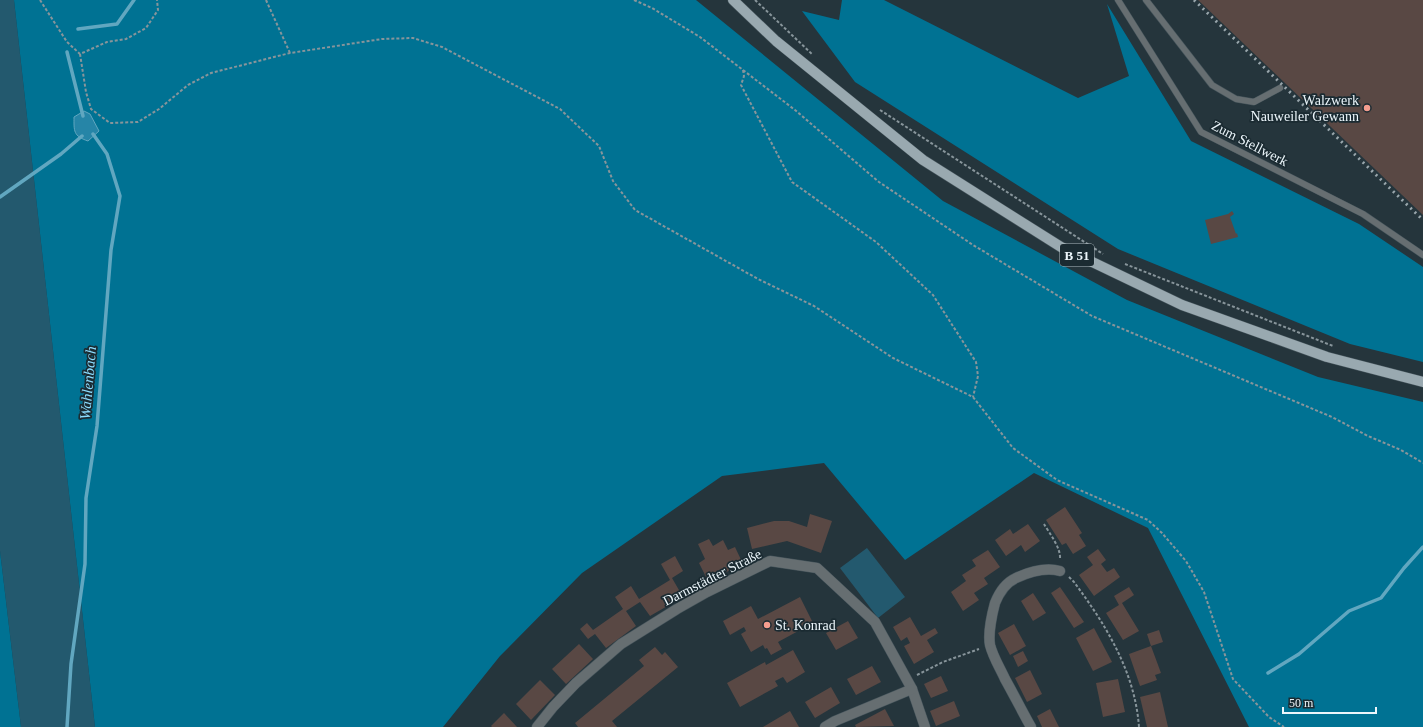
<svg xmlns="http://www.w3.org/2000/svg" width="1423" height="727" font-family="Georgia,serif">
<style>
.green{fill:#23596e}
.forest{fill:#007293}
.water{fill:#2685a7;stroke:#61a7c0}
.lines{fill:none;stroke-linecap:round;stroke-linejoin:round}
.stream{stroke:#61a7c0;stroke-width:3.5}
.building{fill:#594844}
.service-casing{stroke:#45545b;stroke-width:7}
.minor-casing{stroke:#45545b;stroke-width:11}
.primary-casing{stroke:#45545b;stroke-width:11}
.path{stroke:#88959b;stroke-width:2;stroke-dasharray:3 2;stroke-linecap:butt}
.service{stroke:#666e71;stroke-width:6}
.minor{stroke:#666e71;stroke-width:10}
.primary{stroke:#99a9b0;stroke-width:10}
.rail{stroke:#99a6ac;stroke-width:3;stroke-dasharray:2 4;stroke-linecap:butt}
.poi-dot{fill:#f59d8e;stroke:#1b2b32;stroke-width:1.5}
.labels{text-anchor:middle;stroke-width:3.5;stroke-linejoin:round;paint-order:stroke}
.shield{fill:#1b2b32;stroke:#adb9bf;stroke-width:1}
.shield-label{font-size:13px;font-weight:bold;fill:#ecf6fb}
.poi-label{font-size:14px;fill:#ecf6fb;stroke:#1b2b32;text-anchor:end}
.street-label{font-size:14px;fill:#ecf6fb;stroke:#1b2b32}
.water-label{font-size:15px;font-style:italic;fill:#8bdcfe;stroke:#1b2b32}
</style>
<rect width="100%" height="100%" fill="#25353c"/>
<g class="green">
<polygon points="0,0 14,0 95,727 21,727 0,551"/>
<polygon points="867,548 905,597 878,618 840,568"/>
</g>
<g class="forest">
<polygon points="14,0 696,0 943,201 1127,300 1318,377 1423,402 1423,727 1249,727 1148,528 1034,473 905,560 824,463 722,476 582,573 500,656 443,727 95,727"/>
<polygon points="842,0 884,0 1078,98 1129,76 1107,4 1191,141 1359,224 1423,267 1423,362 1350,344 1118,249 855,82 802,11 839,20"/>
<polygon points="0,551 21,727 0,727"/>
</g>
<path class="water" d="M84,111L90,114L99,131L88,141C73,136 74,131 74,117Z"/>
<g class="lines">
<g class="stream">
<polyline points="78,29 117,24 134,0"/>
<polyline points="67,52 83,116"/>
<polyline points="0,197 61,154 82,136"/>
<polyline points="1268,673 1299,654 1349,611 1381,598 1404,568 1423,547"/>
<polyline points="67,727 71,664 85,564 86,498 97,426 111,250 120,196 107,154 93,134"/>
</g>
</g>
<g class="building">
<polygon points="1198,0 1423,0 1423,215"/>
<polygon points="1232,211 1234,214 1230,217 1236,234 1237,233 1238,237 1211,244 1205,220 1228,214"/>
<polygon points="1065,507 1082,533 1079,535 1086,546 1073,554 1066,543 1062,545 1046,520"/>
<polygon points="810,514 832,521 821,553 787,541 752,549 747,528 774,521 789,521 807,527"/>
<polygon points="1028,524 1040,541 1025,552 1021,545 1006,556 995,540 1010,529 1013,534"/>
<polygon points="709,539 713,546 723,540 728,550 735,547 743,564 708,581 699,563 705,559 698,544"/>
<polygon points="1098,549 1106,560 1101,564 1107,572 1114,568 1120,577 1094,596 1079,575 1093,565 1087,557"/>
<polygon points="988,550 1000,567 984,578 988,584 974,593 979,600 963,611 951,592 966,581 962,575 976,566 972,560"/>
<polygon points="675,556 683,571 672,578 683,597 650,616 640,602 626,611 636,626 606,648 595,634 588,639 580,629 587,623 593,630 623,609 615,597 631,586 639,599 670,580 661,564"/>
<polygon points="1060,587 1084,622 1074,628 1051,593"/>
<polygon points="1129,587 1134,595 1122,603 1139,631 1123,640 1106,613 1119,605 1114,596"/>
<polygon points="1033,593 1046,613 1033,621 1021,601"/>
<polygon points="800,597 813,623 778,642 782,649 771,655 767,648 765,649 763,645 751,652 741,634 746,631 744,627 730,635 723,621 751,606 758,619"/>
<polygon points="910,617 921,636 935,628 938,633 927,640 934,652 914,664 904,646 910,643 907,637 901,641 893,627"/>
<polygon points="848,621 858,638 836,650 826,633"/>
<polygon points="1014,624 1026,646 1010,655 998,633"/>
<polygon points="1094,628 1112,662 1093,671 1076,638"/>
<polygon points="1159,630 1163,642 1151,646 1161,673 1155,675 1157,680 1140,686 1129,654 1151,646 1147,634"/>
<polygon points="579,644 593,659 566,684 552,669"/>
<polygon points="655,647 662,655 665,652 678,667 612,721 617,727 578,727 575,723 644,666 639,660"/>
<polygon points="793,650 805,672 787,683 783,677 775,681 778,686 740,707 727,683 765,662 766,665"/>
<polygon points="1023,651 1028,661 1018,667 1013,656"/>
<polygon points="872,666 881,682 856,695 847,679"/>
<polygon points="1030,670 1042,694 1027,702 1015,678"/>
<polygon points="941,676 948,691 931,698 924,684"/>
<polygon points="1118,679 1125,712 1103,717 1096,683"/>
<polygon points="540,680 555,695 531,720 516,704"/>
<polygon points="831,687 840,703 815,718 805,702"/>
<polygon points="1160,692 1168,727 1147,727 1140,697"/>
<polygon points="954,701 960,716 936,726 930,711"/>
<polygon points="885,709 894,726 856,727 855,725"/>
<polygon points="1050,709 1059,727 1042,727 1037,716"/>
<polygon points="790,711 799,727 763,727"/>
<polygon points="504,713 517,727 492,727 491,726"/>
</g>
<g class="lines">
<defs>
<g id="service">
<polyline points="1118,0 1201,132 1363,214 1423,255"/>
<polyline points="1146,0 1212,85 1236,99 1254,102 1280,88"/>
</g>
<g id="minor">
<polyline points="537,727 553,707 576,683 621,644 677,609 707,592 770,561 817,568 875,622 912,689 925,727"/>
<polyline points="825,727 835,721 912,689"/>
<path d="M1031,727C1022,711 1014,695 1005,679C1000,668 993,657 990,645C988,634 992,614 995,603C999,593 1005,583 1016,578C1029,572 1045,567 1060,571"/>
</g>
<polyline id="primary" points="733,0 776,41 923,160 1061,247 1182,305 1327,357 1423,382"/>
</defs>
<use href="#service" class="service-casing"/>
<use href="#minor" class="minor-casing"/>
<use href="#primary" class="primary-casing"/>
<g class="path">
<polyline points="40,0 67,42 80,54 107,42 126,39 146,28 158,10 157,0"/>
<polyline points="266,0 290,53"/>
<polyline points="634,0 652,8 700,37 795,110 879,182 973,245 1092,316 1332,417 1368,436 1401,450 1423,463"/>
<polyline points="755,0 813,55"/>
<polyline points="80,54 86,92 91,109 110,123 138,122 159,109 188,85 211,73 290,53 382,39 413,38 442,47 560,109 599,146 613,181 635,210 758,279 814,306 893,358 973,397 1013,448 1057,480 1148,520 1162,533 1186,561 1204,592 1233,679 1269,717 1284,727"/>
<polyline points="743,70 744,76 741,85 792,182 876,242 933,295 976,362 978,376 973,397"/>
<polyline points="880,110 1103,254"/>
<polyline points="1125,264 1333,346"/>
<path d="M1044,524C1050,534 1061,548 1060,559"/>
<path d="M1069,577L1074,582C1106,625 1135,672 1139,727"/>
<polyline points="917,675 943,662 979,649"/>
</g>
<use href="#service" class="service"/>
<use href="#minor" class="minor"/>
<use href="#primary" class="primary"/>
<polyline class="rail" points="1194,0 1423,220"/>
</g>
<g class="poi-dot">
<circle cx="1367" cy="108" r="4"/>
<circle cx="767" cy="625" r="4"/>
</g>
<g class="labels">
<rect class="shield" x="1060" y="244" width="34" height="22" rx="3"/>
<g class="shield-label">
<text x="1077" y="260">B 51</text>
</g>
<g class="poi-label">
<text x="1359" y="105">Walzwerk<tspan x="1359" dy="16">Nauweiler Gewann</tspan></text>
<text x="775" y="630" text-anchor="start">St. Konrad</text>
</g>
<g class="street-label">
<text transform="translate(1250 143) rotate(27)" y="5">Zum Stellwerk</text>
<text transform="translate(712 577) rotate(-27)" y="5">Darmstädter Straße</text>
</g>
<g class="water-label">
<text transform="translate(88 383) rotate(-85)" y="5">Wahlenbach</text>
</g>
</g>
<path d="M1283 707v6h93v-6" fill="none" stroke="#ecf6fb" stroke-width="2"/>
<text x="1289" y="707" font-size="12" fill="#ecf6fb" stroke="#1b2b32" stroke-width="3" paint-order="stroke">50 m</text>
</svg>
